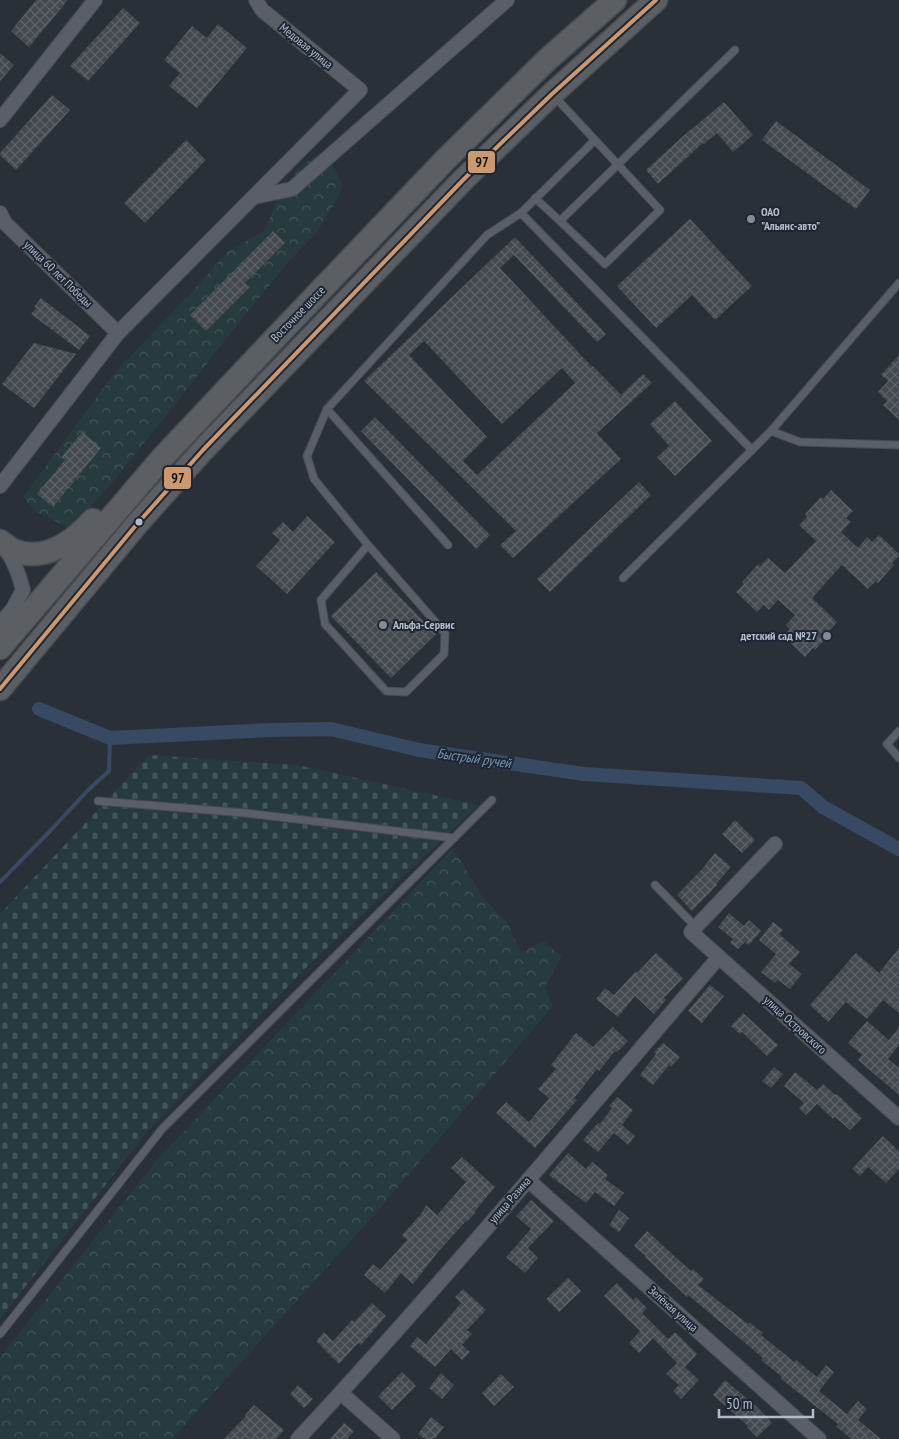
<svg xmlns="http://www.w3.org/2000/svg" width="899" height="1439" font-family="'PT Sans Narrow',sans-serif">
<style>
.forest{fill:url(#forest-crowns)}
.cemetery{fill:url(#cemetery-stones)}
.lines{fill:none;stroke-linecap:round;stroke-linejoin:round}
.stream{stroke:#384963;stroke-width:4}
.canal{stroke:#384963;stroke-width:14}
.building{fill:url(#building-cross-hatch);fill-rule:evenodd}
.service-casing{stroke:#484c53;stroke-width:9}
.minor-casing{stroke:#484c53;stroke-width:16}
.trunk-casing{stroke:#474c53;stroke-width:25}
.service{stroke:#5a5e66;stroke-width:7}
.minor{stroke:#5a5e66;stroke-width:14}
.trunk{stroke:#5b5f64;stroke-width:22}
.bus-1-casing{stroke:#1d2633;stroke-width:8}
.bus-1{stroke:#cd976f;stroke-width:4}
.poi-dot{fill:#848b96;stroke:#1d2633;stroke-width:2}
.bus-dot{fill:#b4bcc9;stroke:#1d2633;stroke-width:2}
.labels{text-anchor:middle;stroke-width:4;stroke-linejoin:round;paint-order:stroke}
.street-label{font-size:12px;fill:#b4bcc9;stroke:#1d2633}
.poi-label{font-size:12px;font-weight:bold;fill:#b4bcc9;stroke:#1d2633;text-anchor:start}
.water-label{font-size:14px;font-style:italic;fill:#7c92b1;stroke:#1d2633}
.line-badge{stroke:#1d2633;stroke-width:2}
.pale-badge-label{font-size:14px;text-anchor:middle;font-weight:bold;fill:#111}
</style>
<defs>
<pattern id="forest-crowns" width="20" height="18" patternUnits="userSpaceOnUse" patternTransform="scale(1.25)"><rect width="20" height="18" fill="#273a3e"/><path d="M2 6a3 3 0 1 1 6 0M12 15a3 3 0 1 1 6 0" fill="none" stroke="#445559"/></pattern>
<pattern id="cemetery-stones" width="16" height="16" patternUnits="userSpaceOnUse" patternTransform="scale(1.25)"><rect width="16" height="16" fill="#273a3e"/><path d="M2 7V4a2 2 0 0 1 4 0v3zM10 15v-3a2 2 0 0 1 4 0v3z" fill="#445559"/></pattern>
<pattern id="building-cross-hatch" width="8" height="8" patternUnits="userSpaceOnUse" patternTransform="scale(1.25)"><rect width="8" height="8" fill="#444950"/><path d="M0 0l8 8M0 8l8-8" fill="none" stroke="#5d6168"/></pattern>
</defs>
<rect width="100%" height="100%" fill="#2a3038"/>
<g class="forest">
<polygon points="313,157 331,161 343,186 336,201 317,232 289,261 221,345 178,401 112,483 76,523 67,527 36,512 23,497 116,371 192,292 227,252 265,230 279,195 299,168"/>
<polygon points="453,848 483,898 507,922 521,953 543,941 562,956 545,987 553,1006 375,1214 172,1439 0,1439 0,1357 157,1160"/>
</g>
<polygon class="cemetery" points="149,755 297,765 479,805 308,966 147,1132 0,1319 0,914"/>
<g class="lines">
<polyline class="stream" points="0,882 53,828 88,790 109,771 110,738"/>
<polyline class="canal" points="39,709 110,738 270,730 331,729 419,750 584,774 801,788 823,807 899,849"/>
</g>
<g class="building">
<polygon points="36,0 68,0 29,47 11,31"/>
<polygon points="123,8 140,23 88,81 70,66"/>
<polygon points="218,24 247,48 197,108 169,86 180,73 164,60 192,26 207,38"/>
<polygon points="0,53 14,65 0,81"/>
<polygon points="52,95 70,110 16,170 0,155 0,153"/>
<polygon points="724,102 753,135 733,152 717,133 704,144 703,143 658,184 646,170 681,138"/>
<polygon points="776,121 870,190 856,209 762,140"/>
<polygon points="186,140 206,160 145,223 124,203"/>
<polygon points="690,219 752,286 715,320 692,295 656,328 617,286"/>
<polygon points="273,231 285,243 245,283 250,287 206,331 190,315"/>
<path d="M515,237L606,334L597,342L514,255L500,268L592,367L593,366L621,395L643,374L652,383L597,433L621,459L513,558L500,545L516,531L364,381ZM424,341L502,424L562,368L575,383L477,475L463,461L487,437L409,355Z"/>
<polygon points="41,298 90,336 79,350 31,314 36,308 34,307"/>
<polygon points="34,343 76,354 34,408 2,384"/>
<polygon points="899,355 899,420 883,405 887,401 878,392 888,381 881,375"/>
<polygon points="675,401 712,441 675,476 657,457 669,446 650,424"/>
<polygon points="375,417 490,535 476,549 361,431"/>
<polygon points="82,432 101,448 53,507 37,494 65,460 61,458"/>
<polygon points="639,482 651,495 550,592 537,579"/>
<polygon points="831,490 853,511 846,518 851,522 841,532 858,548 867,537 872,542 879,535 899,554 899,556 892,563 894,565 878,583 876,581 868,589 842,565 812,598 837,622 829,631 831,633 815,650 813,648 805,657 783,636 790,629 786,625 795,615 778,600 769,610 764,605 757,612 736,592 744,584 742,582 758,564 760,566 768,558 785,573 816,541 799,525 807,517 805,514 821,497 823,499"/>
<polygon points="307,516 335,542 287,594 256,566 280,540 272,533 283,522 293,532"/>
<polygon points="376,572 436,634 391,678 331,616"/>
<polygon points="735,820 755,840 742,853 722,834"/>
<polygon points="715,853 731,867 716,884 717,885 692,911 677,895 703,868"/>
<polygon points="729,913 744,926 749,920 761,931 749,945 745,942 738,949 730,943 733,939 718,927"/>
<polygon points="773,922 783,930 779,934 800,952 789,964 802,974 790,989 778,980 775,983 761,972 776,954 759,940"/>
<polygon points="899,948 899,1013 883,1000 867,1019 846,1002 828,1022 810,1005 856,953 879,973"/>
<polygon points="656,953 683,978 664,998 666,1000 654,1014 635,996 618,1017 596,999 605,988 614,995 636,971 637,973"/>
<polygon points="710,985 724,996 702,1023 688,1011"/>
<polygon points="743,1013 778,1045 767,1056 742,1032 740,1034 731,1026"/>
<polygon points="867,1021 889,1040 899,1027 899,1045 888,1059 899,1068 899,1095 858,1060 862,1055 848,1043"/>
<polygon points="613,1027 628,1041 617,1052 615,1051 599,1071 597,1069 574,1098 577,1100 535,1148 496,1113 506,1102 529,1122 549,1098 538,1089 556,1069 551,1065 576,1033 593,1047"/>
<polygon points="663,1043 680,1057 671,1067 669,1065 653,1085 640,1075 656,1054 654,1052"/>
<polygon points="774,1067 783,1074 771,1088 762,1081"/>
<polygon points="795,1072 817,1090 823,1084 835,1095 837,1094 862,1118 850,1130 835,1117 833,1119 817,1104 806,1115 799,1108 804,1103 784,1086"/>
<polygon points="617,1097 633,1110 622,1125 635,1136 628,1145 614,1133 598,1152 583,1140 598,1123 600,1124 612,1108 609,1106"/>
<polygon points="883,1136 899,1151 899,1169 886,1183 868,1167 860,1176 852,1169"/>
<polygon points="568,1153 586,1169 592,1162 608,1175 605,1179 624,1193 614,1206 595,1192 586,1203 549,1175"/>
<polygon points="462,1157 495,1187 475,1211 476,1212 467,1222 466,1221 438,1252 413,1284 401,1273 385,1293 364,1275 373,1264 380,1270 407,1240 402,1235 421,1214 426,1205 437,1215 466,1182 451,1168"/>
<polygon points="531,1200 554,1221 528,1248 538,1258 525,1273 506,1257 531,1229 516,1216"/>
<polygon points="619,1210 629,1218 619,1232 609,1225"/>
<polygon points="647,1231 691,1271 693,1269 704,1279 698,1285 748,1324 749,1322 763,1333 761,1335 794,1362 796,1360 817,1377 826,1365 834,1372 819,1391 847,1414 858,1401 867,1409 858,1420 881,1439 851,1439 836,1426 838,1424 781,1379 782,1377 761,1360 763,1358 688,1295 687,1297 645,1257 646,1256 634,1246"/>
<polygon points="568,1278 581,1291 559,1312 546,1299"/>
<polygon points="617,1283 633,1300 636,1297 647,1308 642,1313 668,1339 675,1332 697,1354 685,1367 699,1380 681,1399 673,1391 679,1385 666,1374 677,1363 653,1338 639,1353 629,1343 640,1331 604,1296"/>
<polygon points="463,1289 486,1310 467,1330 472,1334 462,1345 470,1352 462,1360 451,1349 435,1367 410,1346 417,1337 426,1344 461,1303 455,1297"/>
<polygon points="372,1303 386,1316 361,1345 358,1343 339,1364 316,1341 324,1332 333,1341 352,1320 354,1322"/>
<polygon points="402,1372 416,1386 392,1410 378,1396"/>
<polygon points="441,1373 454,1385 442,1399 429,1388"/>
<polygon points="501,1374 514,1387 494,1406 482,1393"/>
<polygon points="725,1380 757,1407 772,1423 757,1437 747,1427 748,1426 713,1395"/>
<polygon points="298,1385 313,1399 304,1408 290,1394"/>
<polygon points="254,1405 284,1430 276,1439 224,1439 246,1416 245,1415"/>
<polygon points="431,1417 444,1427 435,1439 425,1439 418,1434"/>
<polygon points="344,1423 354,1431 347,1439 330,1439"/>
</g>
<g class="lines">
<defs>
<g id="service">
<polyline points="535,198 560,221 735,50"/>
<polyline points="521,213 752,450"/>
<polyline points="560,221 605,264 660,210 595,140"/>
<polyline points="327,409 448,545"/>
<polyline points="771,431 800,442 899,445"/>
<polyline points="368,545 321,600 325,624 386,691 406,692 444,654 445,633 368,545 314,479 307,456 327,409 487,235 521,213 595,140 554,96"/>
<polyline points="623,578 771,431 899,283"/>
<polyline points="899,731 887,744 899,758"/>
<polyline points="98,801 245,813 454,838"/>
<polyline points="655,885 696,927"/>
<polyline points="0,1334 162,1129 492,800"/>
</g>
<g id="minor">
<polyline points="0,120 95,0"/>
<polyline points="254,197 292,189 507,0"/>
<polyline points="0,213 5,223 118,333"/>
<polyline points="0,486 118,333 360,90 262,10 256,0"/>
<path d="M0,624L12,610L23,590C19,574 14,560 4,547"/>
<polyline points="775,844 691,932 899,1118"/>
<polyline points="528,1180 819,1439"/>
<polyline points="341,1393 393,1439"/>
<path d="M298,1439C443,1283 580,1119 719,957"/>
</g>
<g id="trunk">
<path d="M0,541C4,544 9,548 13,550C44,563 73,542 93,520"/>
<polyline points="0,648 163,457 279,334 446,159 548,59 615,0"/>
<polyline points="0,689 137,524 203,450 464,179 552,94 656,0"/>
</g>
</defs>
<use href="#service" class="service-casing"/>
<use href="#minor" class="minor-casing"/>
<use href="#trunk" class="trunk-casing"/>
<use href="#service" class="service"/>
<use href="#minor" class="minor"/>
<use href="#trunk" class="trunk"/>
<defs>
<polyline id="bus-1" points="0,689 137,524 203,450 464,179 552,94 656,0"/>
</defs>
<use href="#bus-1" class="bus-1-casing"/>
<use href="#bus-1" class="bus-1"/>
</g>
<g class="poi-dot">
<circle cx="751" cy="219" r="5"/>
<circle cx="383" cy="625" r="5"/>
<circle cx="827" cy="636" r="5"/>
</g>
<circle class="bus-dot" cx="139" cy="522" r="4.5"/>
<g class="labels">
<g class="street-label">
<text transform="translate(306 46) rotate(39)" y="4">Медовая улица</text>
<text transform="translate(58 274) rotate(44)" y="4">улица 60 лет Победы</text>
<text transform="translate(298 314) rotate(-46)" y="4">Восточное шоссе</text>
<text transform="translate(795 1025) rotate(42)" y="4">улица Островского</text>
<text transform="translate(510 1200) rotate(-49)" y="4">улица Разина</text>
<text transform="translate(673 1309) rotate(42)" y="4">Зелёная улица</text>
</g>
<g class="poi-label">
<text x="761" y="216">ОАО<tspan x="761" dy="14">"Альянс-авто"</tspan></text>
<text x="393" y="629">Альфа-Сервис</text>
<text x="817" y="640" text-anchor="end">детский сад №27</text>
</g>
<g class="water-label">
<text transform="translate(474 758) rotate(8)" y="5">Быстрый ручей</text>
</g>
</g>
<g class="line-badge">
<rect x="467" y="150" width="29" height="24" rx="5" fill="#cd976f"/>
<rect x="163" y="466" width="29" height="24" rx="5" fill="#cd976f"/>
</g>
<g class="pale-badge-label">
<text x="482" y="167">97</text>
<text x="178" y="483">97</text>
</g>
<path d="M719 1409v8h94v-8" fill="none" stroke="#b4bcc9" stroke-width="2.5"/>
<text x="726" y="1409" font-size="15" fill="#b4bcc9" stroke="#1d2633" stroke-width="4" paint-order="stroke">50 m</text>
</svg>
